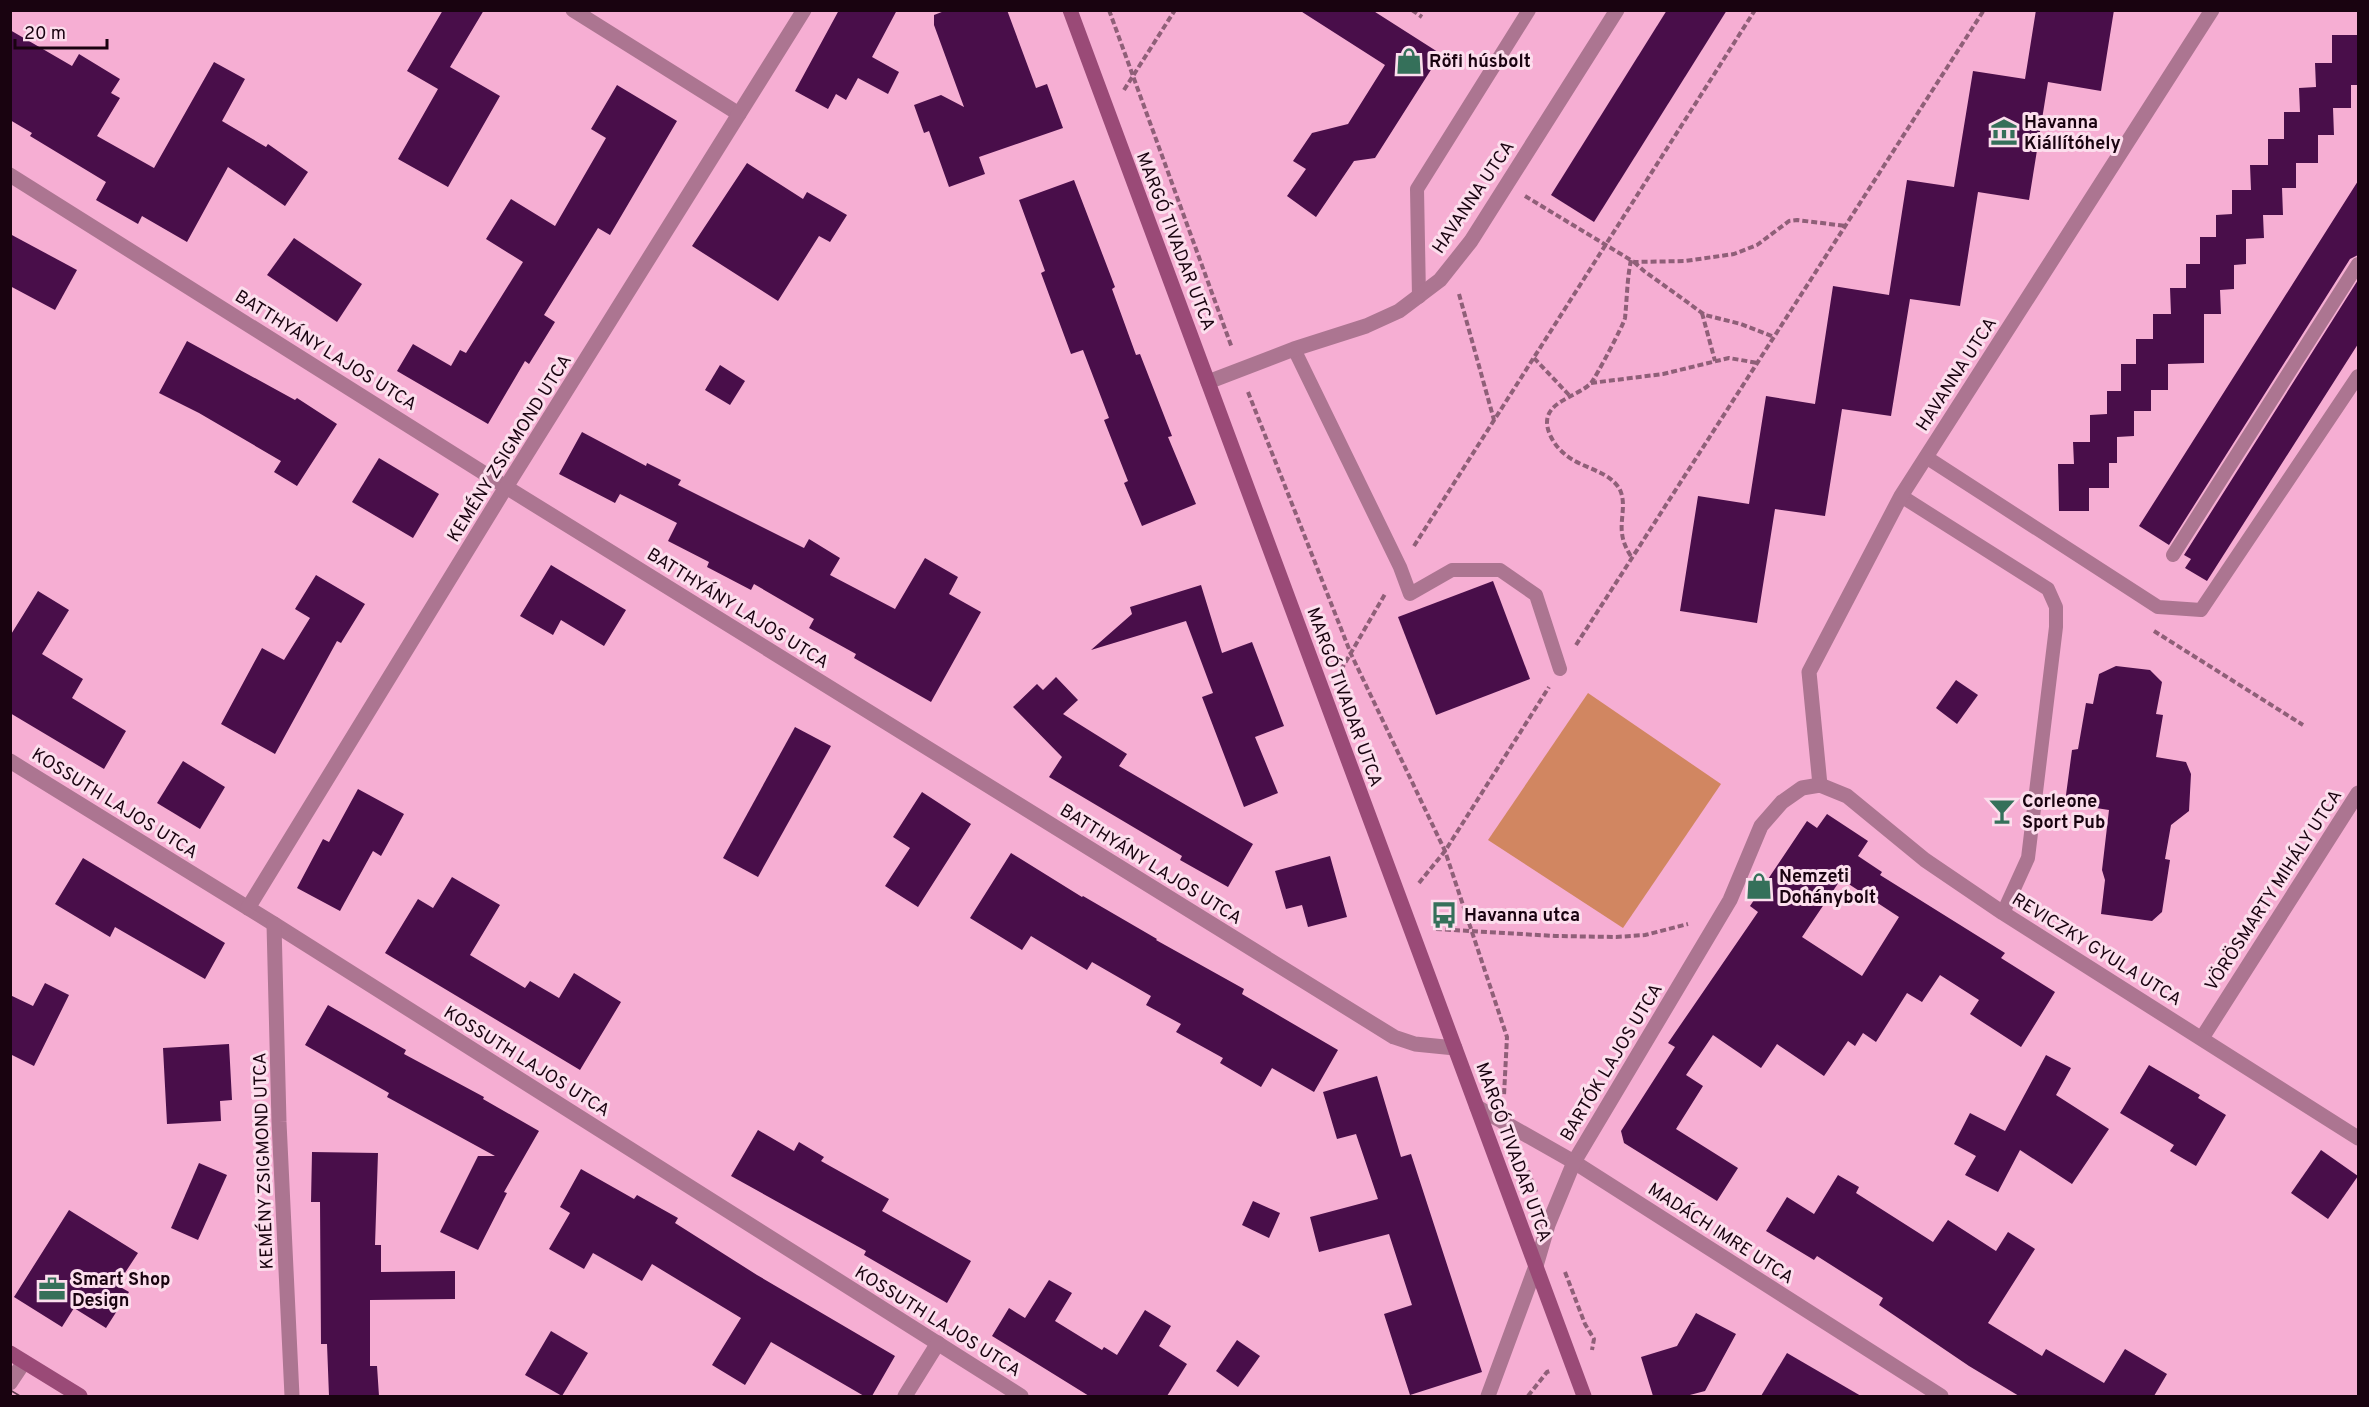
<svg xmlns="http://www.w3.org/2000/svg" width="2369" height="1407" font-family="Overpass,sans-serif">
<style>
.green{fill:#d18661}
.building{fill:#490e4a;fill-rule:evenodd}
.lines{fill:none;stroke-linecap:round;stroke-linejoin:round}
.path{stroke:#8f5f78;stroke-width:4;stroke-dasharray:6 3;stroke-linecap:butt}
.lane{stroke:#ac7591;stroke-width:14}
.street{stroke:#ac7591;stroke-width:15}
.secondary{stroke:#9a4a77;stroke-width:15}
.tram{stroke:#5f3a4e;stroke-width:1.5}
.labels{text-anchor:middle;stroke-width:6;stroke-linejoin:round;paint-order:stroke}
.poi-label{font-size:18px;font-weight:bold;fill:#190310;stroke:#fcdeed;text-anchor:start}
.street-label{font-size:18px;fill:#190310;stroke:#fcdeed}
</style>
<rect width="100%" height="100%" fill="#f6aed3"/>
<polygon class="green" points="1588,693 1721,784 1623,928 1488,840"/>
<g class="building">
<polygon points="443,10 484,10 450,67 500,96 448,187 398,159 438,89 407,71"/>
<polygon points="839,10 897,10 872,57 899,72 888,94 858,78 846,100 836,94 828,109 795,91"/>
<polygon points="947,10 1007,10 1036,88 1047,84 1063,128 979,157 985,174 949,187 929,131 924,133 914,105 941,95 964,107 934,25 934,15"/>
<polygon points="1299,10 1372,10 1441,54 1375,158 1354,161 1316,217 1287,196 1306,169 1293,161 1312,133 1348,124 1385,65"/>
<polygon points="1667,10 1727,10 1594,222 1551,195"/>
<polygon points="2036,10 2114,10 2101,91 2048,82 2029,200 1978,192 1960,306 1910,299 1891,416 1842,409 1825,516 1775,509 1757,623 1680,611 1698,496 1749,504 1766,396 1815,404 1833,286 1889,295 1907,180 1954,187 1973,71 2025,79"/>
<polygon points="10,30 72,66 79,54 120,79 111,93 120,98 97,136 154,168 214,62 245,79 222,121 266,147 268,144 308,172 285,206 228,167 187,242 142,216 138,224 96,200 106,182 30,136 32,133 10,120"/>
<polygon points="2332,35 2358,35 2358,85 2351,85 2351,108 2333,108 2334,135 2318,135 2318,163 2296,163 2296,188 2282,188 2283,215 2263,215 2264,238 2246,239 2246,264 2234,265 2234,289 2220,290 2221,314 2204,314 2204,363 2168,364 2168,390 2151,390 2151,411 2134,411 2134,436 2117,437 2117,463 2109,463 2109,488 2089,488 2089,511 2059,511 2058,464 2074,464 2073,442 2090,442 2090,415 2107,414 2107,391 2121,391 2121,364 2136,364 2136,339 2153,339 2153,314 2171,314 2170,288 2186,288 2186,264 2200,264 2200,237 2216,237 2216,215 2232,214 2232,190 2251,190 2250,165 2268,165 2268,139 2284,139 2284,112 2300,112 2299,88 2316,87 2315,63 2332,63"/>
<polygon points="617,85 677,121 610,235 598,228 544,315 555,322 529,364 525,361 488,424 397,371 413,344 451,366 460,350 466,353 523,262 486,239 511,199 555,226 606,138 591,129"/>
<polygon points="747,163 803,199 807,192 847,215 830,242 819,236 778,301 692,246"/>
<polygon points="1074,180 1115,287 1112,289 1136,355 1140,354 1172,436 1168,437 1196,504 1142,526 1124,483 1128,481 1104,420 1109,418 1083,350 1071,354 1041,273 1045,271 1019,200"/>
<polygon points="2358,181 2358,255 2350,259 2169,545 2139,526"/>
<polygon points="10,234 77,270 55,310 10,286"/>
<polygon points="294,238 362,284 337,322 267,275"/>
<polygon points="2358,280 2358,344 2207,581 2185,568 2191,559 2184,555"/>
<polygon points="187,341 295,400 297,398 337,424 297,486 274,472 281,461 199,413 159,393"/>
<polygon points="720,365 745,381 730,405 705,390"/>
<polygon points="582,432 646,466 647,463 681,480 678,485 804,548 809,539 840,558 830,575 895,609 925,558 958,577 949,594 981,612 931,702 854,658 856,654 809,628 814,619 754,584 751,590 707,567 709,562 668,541 677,523 620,494 615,503 559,474"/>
<polygon points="379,458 439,494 413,538 352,502"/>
<polygon points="551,565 626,610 604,646 561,620 553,635 520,616"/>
<polygon points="316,575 365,604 341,643 337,641 275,754 221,724 262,648 284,660 310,618 295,609"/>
<polygon points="1493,581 1530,679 1436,715 1398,617"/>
<polygon points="1201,585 1222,653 1252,642 1284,726 1255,737 1278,793 1244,807 1202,697 1213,693 1186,621 1091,650 1132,614 1130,607"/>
<polygon points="38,591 69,610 42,654 83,679 72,698 126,731 104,769 10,713 10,636"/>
<polygon points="2116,666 2150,670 2162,682 2156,714 2163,715 2156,757 2186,762 2191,774 2189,811 2171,825 2165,859 2170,860 2162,912 2152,921 2101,914 2105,880 2102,870 2109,810 2070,804 2066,795 2072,750 2078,749 2086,703 2093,704 2099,674"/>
<polygon points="1056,677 1078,700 1063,714 1127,754 1119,766 1253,844 1228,887 1180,860 1182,856 1049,777 1062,757 1013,707 1037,684 1043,690"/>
<polygon points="1956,680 1978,695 1957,724 1936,708"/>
<polygon points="795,727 831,746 758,877 723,858"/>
<polygon points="183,761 225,787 200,829 157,803"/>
<polygon points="358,789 404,814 381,856 373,851 340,911 297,888 323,839 329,842"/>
<polygon points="922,792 971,824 918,907 885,886 910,848 893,837"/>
<path d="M1827,814L1868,841L1858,856L1882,872L1880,875L2005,953L2001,958L2055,992L2021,1047L1970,1014L1979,1000L1940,975L1922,1002L1907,993L1876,1042L1863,1033L1855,1046L1848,1041L1824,1076L1777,1044L1761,1068L1713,1035L1686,1075L1703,1086L1676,1129L1738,1168L1717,1201L1624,1143L1621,1131L1675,1047L1668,1043L1758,912L1750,906L1807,821L1817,828ZM1841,879L1899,917L1862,976L1802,937Z"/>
<polygon points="1011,853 1082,897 1083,896 1157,939 1156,940 1244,989 1242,994 1338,1050 1314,1092 1272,1068 1261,1087 1220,1063 1223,1058 1176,1032 1181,1024 1146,1005 1151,996 1092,962 1087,970 1031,936 1022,950 970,918"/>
<polygon points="1330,856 1347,917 1308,927 1302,905 1286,909 1275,871"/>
<polygon points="83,858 225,943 205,979 115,927 110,937 55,904"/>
<polygon points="452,877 500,905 470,955 525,988 530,981 559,998 574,973 621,1002 580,1070 385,953 418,899 433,908"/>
<polygon points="45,983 69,995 34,1066 10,1054 10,995 33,1006"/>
<polygon points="328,1005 406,1050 404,1054 484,1097 483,1099 539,1131 504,1192 507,1193 478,1250 440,1232 478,1156 495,1156 387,1097 389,1093 305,1045"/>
<polygon points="229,1044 232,1100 220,1101 221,1121 167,1124 163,1048"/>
<polygon points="2046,1055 2071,1068 2056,1095 2109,1129 2072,1184 2020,1150 1998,1192 1965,1175 1976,1156 1954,1144 1970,1113 2005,1131"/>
<polygon points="2149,1065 2200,1095 2198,1098 2226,1115 2196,1166 2170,1151 2174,1145 2120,1113"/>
<polygon points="1377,1076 1401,1157 1411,1154 1482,1372 1410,1395 1384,1314 1412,1305 1389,1234 1319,1252 1310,1217 1378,1199 1356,1134 1337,1139 1323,1092"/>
<polygon points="758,1130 794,1151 799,1142 824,1157 821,1161 889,1199 882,1211 971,1261 947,1303 864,1255 866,1251 731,1176"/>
<polygon points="2321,1150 2358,1176 2328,1219 2291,1193"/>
<polygon points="312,1152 378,1153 375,1245 381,1245 381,1272 455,1271 455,1299 370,1300 370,1366 377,1366 379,1396 329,1396 327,1344 321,1344 320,1202 311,1202"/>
<polygon points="199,1163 227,1175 198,1240 171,1228"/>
<polygon points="581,1169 634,1199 637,1195 678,1218 675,1223 757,1275 895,1356 872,1396 864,1396 771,1342 745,1385 712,1365 741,1318 652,1264 642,1281 593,1253 584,1269 549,1249 570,1213 560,1207"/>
<polygon points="1838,1175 1859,1187 1856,1193 1933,1242 1948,1220 1996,1251 2008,1232 2035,1249 1988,1323 2042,1356 2046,1349 2104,1383 2125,1349 2167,1374 2154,1396 2019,1396 1969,1366 1879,1305 1883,1298 1817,1256 1814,1260 1766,1231 1787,1197 1814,1214"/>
<polygon points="1253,1201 1280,1213 1269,1238 1242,1225"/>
<polygon points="69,1210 138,1253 117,1285 129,1292 106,1328 74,1308 62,1327 14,1297"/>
<polygon points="1049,1280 1072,1293 1055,1321 1102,1350 1104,1347 1117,1355 1145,1310 1171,1326 1159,1346 1187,1364 1167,1396 1089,1396 992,1336 1009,1308 1025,1318"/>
<polygon points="1696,1313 1736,1334 1705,1391 1686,1396 1653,1396 1641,1357 1677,1346"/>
<polygon points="551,1331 588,1353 562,1396 525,1375"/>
<polygon points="1237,1340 1260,1356 1238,1387 1216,1371"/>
<polygon points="1787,1353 1861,1396 1761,1396"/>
</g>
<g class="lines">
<g class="path">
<polyline points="1109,10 1232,348"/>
<polyline points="1412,10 1422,17"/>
<polyline points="1124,90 1175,10"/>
<polyline points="1525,196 1634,262 1685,261 1734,254 1757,245 1789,221 1797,220 1846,226"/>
<path d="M1631,260C1627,279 1627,299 1625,318C1624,324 1596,377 1591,383C1576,399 1534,402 1551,437C1568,470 1604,465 1619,488C1627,502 1620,519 1622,533C1623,543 1627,550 1632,558"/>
<polyline points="1634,262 1644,271 1705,315 1741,324 1774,337"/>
<polyline points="1459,294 1494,420"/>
<polyline points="1702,313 1715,361"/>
<polyline points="1534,358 1569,395"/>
<polyline points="1591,383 1663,374 1729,358 1758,363"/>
<polyline points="1248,392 1351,654 1445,851 1507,1037 1504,1095"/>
<polyline points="1414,546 1755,10"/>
<polyline points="2154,631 2303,725"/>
<polyline points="1576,645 1984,10"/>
<polyline points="1341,670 1385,594"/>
<polyline points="1419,883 1445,851 1549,687"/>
<polyline points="1436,929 1555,936 1616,937 1645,935 1688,924"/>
<polyline points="1525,1162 1536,1192"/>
<polyline points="1565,1272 1585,1324 1594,1339 1592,1350"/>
<polyline points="1528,1396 1547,1372 1550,1371"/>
</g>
<g class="lane">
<polyline points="1419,297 1417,189 1529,10"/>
<polyline points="1294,349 1400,567 1410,594 1452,570 1500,570 1536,595 1560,669"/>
<polyline points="1926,457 2158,607 2201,610 2358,376"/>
<polyline points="1901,496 2048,589 2056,607 2056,627 2028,858 2003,913"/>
<polyline points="2173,555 2358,264"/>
</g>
<g class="street">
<polyline points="573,10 739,114"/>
<polyline points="10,175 506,487 1394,1037 1415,1044 1455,1048"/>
<polyline points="1208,382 1294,349 1366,326 1399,311 1440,280 1471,241 1617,10"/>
<polyline points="10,761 274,924 1021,1396"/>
<polyline points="1820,785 1809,672 1901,496 2212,10"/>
<polyline points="248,908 506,487 804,10"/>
<polyline points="274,924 279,1122 292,1396"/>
<polyline points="2202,1038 2358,793"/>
<polyline points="1477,1107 1574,1162 1941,1396"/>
<polyline points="10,1383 24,1362"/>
<polyline points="905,1396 938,1343"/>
<polyline points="1488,1396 1536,1266 1548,1225 1574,1162 1730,900 1761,826 1782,802 1802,788 1820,785 1847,796 1925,860 2003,913 2358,1138"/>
</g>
<g class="secondary">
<polyline points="1070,10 1584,1396"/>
<polyline points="10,1353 80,1396"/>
</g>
<polyline class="tram" points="10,1390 20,1396"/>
</g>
<defs>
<symbol id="shop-bare" viewBox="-9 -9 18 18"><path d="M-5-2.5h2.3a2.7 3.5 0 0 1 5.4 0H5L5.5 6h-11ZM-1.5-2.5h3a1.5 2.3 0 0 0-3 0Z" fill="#35705a" stroke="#fcdeed" stroke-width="2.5" paint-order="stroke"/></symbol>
<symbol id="museum-bare" viewBox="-9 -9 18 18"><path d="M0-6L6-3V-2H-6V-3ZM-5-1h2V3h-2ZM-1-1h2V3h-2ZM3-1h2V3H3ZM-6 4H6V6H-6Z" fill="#35705a" stroke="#fcdeed" stroke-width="2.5" paint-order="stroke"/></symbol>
<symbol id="bar-bare" viewBox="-9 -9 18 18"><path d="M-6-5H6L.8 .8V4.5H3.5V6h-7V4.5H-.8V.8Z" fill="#35705a" stroke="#fcdeed" stroke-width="2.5" paint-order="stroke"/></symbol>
<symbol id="bus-bare" viewBox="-9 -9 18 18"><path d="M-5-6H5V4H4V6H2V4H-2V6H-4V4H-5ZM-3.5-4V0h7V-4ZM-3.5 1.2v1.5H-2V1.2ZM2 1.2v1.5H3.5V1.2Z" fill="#35705a" stroke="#fcdeed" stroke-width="2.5" paint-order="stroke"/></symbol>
<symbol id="office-bare" viewBox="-9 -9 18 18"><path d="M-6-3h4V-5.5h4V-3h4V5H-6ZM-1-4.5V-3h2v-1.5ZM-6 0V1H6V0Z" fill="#35705a" stroke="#fcdeed" stroke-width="2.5" paint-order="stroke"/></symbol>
</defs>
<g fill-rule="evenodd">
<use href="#shop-bare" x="1390" y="42" width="38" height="38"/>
<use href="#museum-bare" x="1985" y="113" width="38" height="38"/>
<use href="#bar-bare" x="1983" y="792" width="38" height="38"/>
<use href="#shop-bare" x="1740" y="867" width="38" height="38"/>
<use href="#bus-bare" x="1425" y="896" width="38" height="38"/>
<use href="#office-bare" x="33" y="1270" width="38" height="38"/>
</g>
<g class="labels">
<g class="poi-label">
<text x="1429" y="67">Röfi húsbolt</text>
<text x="2024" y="128">Havanna<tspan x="2024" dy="21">Kiállítóhely</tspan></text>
<text x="2022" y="807">Corleone<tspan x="2022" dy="21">Sport Pub</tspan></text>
<text x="1779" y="882">Nemzeti<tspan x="1779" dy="21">Dohánybolt</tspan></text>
<text x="1464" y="921">Havanna utca</text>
<text x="72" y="1285">Smart Shop<tspan x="72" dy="21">Design</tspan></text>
</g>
<g class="street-label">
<text transform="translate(1473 197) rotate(-56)" y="6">HAVANNA UTCA</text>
<text transform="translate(1176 241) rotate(69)" y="6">MARGÓ TIVADAR UTCA</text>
<text transform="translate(326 350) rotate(32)" y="6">BATTHYÁNY LAJOS UTCA</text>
<text transform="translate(1956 374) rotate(-57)" y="6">HAVANNA UTCA</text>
<text transform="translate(509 448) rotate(-58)" y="6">KEMÉNY ZSIGMOND UTCA</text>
<text transform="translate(738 608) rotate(32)" y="6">BATTHYÁNY LAJOS UTCA</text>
<text transform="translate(1345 697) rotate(70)" y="6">MARGÓ TIVADAR UTCA</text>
<text transform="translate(115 803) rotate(32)" y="6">KOSSUTH LAJOS UTCA</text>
<text transform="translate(1151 864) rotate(32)" y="6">BATTHYÁNY LAJOS UTCA</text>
<text transform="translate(2273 890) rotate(-57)" y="6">VÖRÖSMARTY MIHÁLY UTCA</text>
<text transform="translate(2097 949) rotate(32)" y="6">REVICZKY GYULA UTCA</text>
<text transform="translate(527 1061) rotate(32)" y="6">KOSSUTH LAJOS UTCA</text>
<text transform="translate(1611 1062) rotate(-59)" y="6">BARTÓK LAJOS UTCA</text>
<text transform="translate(1514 1152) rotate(70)" y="6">MARGÓ TIVADAR UTCA</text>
<text transform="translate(263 1161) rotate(-92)" y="6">KEMÉNY ZSIGMOND UTCA</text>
<text transform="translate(1721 1233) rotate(33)" y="6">MADÁCH IMRE UTCA</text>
<text transform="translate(938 1321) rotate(32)" y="6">KOSSUTH LAJOS UTCA</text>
</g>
</g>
<rect width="2369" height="1407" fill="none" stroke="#190310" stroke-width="24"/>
<path d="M15 39v9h92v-9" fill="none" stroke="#190310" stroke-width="3"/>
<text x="24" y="39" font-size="18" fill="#190310" stroke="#fcdeed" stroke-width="4.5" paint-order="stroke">20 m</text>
</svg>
